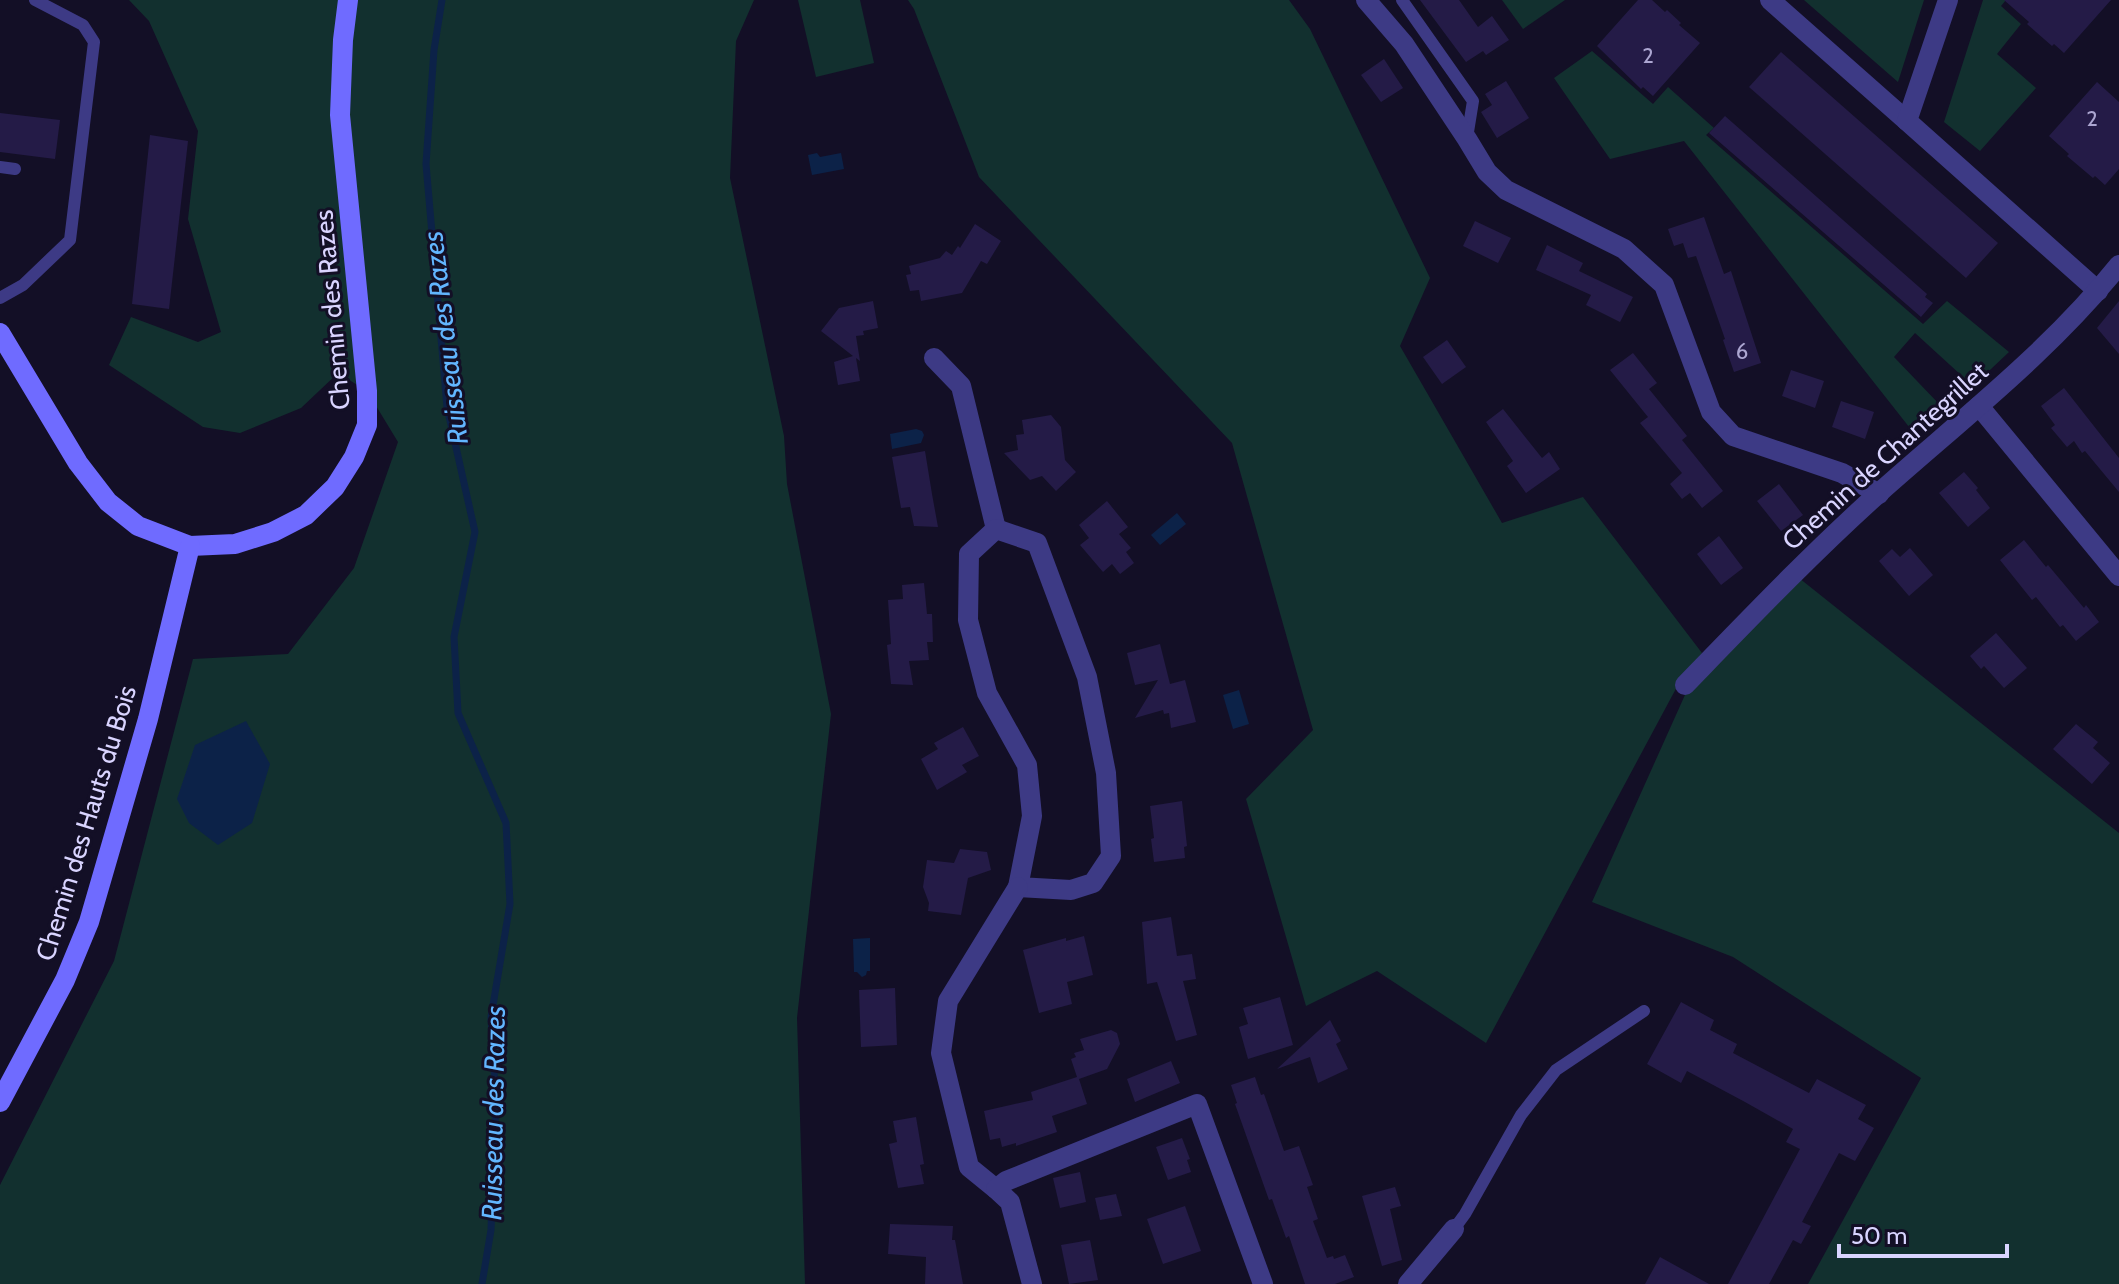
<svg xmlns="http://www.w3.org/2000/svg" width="2119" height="1284" font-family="Cabin,sans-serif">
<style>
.green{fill:#12302f}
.water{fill:#0c2248}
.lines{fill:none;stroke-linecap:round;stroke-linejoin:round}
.stream{stroke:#0c2248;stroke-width:7}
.building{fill:#241b47}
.lane{stroke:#3d3a85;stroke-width:12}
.street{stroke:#3d3a85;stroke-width:20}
.secondary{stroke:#6f6bff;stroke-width:20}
.labels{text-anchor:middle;stroke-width:6;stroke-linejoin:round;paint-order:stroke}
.number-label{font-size:22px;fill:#aca6d1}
.street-label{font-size:26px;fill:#d9d4ff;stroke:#130f26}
.water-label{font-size:28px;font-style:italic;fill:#62b6ff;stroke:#130f26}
</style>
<rect width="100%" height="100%" fill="#130f26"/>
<g class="green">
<polygon points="129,0 754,0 736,41 730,178 784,436 787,484 831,714 797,1018 805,1284 0,1284 0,1185 114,961 193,659 288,654 354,568 398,442 367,391 338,373 301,408 240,433 203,427 109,365 131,317 198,342 221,332 188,219 198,131 149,21"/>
<polygon points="798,0 860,0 874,63 816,77"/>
<polygon points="908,0 1289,0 1310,29 1430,278 1400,346 1502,523 1583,497 1702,653 1679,683 1486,1043 1377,971 1306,1006 1246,799 1313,730 1232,443 979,177 914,9"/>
<polygon points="1502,0 1565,0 1523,29"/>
<polygon points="1804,0 1924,0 1898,82"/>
<polygon points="1983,0 2006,0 2001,6 2021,24 1997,54 2036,88 1980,151 1944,122"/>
<polygon points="1592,51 1653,104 1668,87 1714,128 1706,135 1923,324 1947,301 2009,352 1973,386 1915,333 1894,357 1940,405 1913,432 1684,141 1610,159 1554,78"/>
<polygon points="1799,578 2119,833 2119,1284 1808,1284 1921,1078 1733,957 1592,902 1689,686"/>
</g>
<g class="water">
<polygon points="817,153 820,157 841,153 844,169 812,175 808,155"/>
<polygon points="916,429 922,431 924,435 921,443 892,449 890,434"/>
<polygon points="1177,513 1186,524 1160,545 1151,535"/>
<polygon points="1239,690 1249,724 1233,729 1223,695"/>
<polygon points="246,721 270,764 252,823 218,845 189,823 177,799 195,745"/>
<polygon points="870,938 870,971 867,971 866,975 862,977 857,972 854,972 853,939"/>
</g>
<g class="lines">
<polyline class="stream" points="442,0 434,50 426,164 447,407 475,532 454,637 458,713 506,823 510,904 491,1017 496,1103 491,1230 482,1284"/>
</g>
<g class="building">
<polygon points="1420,0 1459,0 1478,27 1492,16 1509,40 1486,55 1483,51 1466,62"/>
<polygon points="1638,0 1652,0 1665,12 1667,10 1681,23 1679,25 1700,43 1653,96 1643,87 1641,89 1597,46"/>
<polygon points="2004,0 2111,0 2064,53 2054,44 2052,46 2027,24 2029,22"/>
<polygon points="1781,52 1998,243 1966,278 1749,87"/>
<polygon points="1384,59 1403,88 1381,102 1361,75"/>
<polygon points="1506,81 1529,118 1497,138 1481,112 1492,105 1485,94"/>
<polygon points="2097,82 2119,102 2119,169 2105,185 2095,176 2093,178 2067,156 2069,154 2049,136"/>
<polygon points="0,113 60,120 55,159 0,152"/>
<polygon points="1725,116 1927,294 1925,297 1933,303 1921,317 1709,133"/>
<polygon points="150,135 188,141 169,309 132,304"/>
<polygon points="1704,217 1724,274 1731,271 1761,363 1734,372 1723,340 1725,339 1696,256 1688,258 1683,243 1674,246 1668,229"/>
<polygon points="1475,221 1511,238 1498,263 1463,246"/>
<polygon points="975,224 1001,241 987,264 981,261 962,293 921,301 919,290 910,291 906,275 911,274 909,266 940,258 946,251 952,255 958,246 960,248"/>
<polygon points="1547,245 1583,263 1579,271 1633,297 1620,322 1586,305 1591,295 1536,270"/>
<polygon points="873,301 878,328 863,331 864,335 856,336 860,361 856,358 860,381 838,385 834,362 853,356 821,331 839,308"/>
<polygon points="2119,301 2119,354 2097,328"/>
<polygon points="1447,340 1466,367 1442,384 1423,357"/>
<polygon points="1633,353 1657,383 1649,389 1687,436 1682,440 1723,491 1702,508 1690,493 1682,499 1670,484 1682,473 1640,423 1648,417 1610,370"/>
<polygon points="1791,370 1824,381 1815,408 1782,396"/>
<polygon points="2064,388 2119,458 2119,492 2085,451 2082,453 2074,441 2067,447 2051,428 2055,425 2041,406"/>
<polygon points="1841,401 1874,412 1865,439 1832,427"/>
<polygon points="1503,409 1542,458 1549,452 1560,469 1526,493 1507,466 1513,461 1486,422"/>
<polygon points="1051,415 1061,427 1065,460 1076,472 1056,491 1042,476 1030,480 1004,453 1018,450 1016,435 1024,434 1022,420"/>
<polygon points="925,451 932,494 938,527 914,526 910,507 901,508 892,457"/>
<polygon points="1964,472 1978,488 1976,490 1990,508 1968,527 1939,493"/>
<polygon points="1779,484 1803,515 1781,531 1757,501"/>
<polygon points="1107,501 1128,527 1119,534 1131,548 1126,552 1134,563 1120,574 1112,564 1103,572 1080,545 1089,538 1079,525"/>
<polygon points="1719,536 1743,568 1721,585 1697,554"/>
<polygon points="2024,540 2046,567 2048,565 2084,608 2086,605 2099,622 2076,641 2063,625 2060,627 2036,597 2032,600 2000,560"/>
<polygon points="1910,548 1933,575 1909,596 1879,561 1892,549 1900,557"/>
<polygon points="924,583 927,614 932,614 933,642 927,642 929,660 909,661 913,685 891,684 887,645 891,644 888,600 903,599 902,585"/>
<polygon points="1996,633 2027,668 2004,688 1984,666 1981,669 1970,656"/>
<polygon points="1160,644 1170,684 1185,680 1196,722 1171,728 1169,713 1164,714 1163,710 1135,718 1158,680 1135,685 1127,653"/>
<polygon points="2076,724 2098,742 2093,748 2110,763 2092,784 2053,749"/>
<polygon points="963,727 979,756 962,765 967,772 937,790 921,759 938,749 934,743"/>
<polygon points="1182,801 1187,846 1184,847 1185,858 1154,862 1151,839 1154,838 1150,806"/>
<polygon points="960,849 987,852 991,870 968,878 961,915 928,911 929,903 923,887 927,860 954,863"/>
<polygon points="1171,917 1177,956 1192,954 1196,979 1183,981 1197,1035 1176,1041 1157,982 1147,984 1142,922"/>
<polygon points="1084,936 1093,975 1067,982 1072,1004 1039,1013 1023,950 1066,938 1066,941"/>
<polygon points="895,988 897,1045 861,1047 859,990"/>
<polygon points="1280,997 1293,1045 1248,1059 1239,1027 1248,1024 1243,1008"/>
<polygon points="1681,1002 1714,1020 1710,1030 1737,1044 1733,1053 1809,1093 1817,1079 1866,1105 1858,1119 1874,1128 1855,1161 1839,1153 1802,1222 1811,1226 1801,1244 1793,1240 1769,1284 1728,1284 1800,1149 1786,1142 1793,1129 1745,1102 1687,1071 1681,1083 1647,1064"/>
<polygon points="1330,1020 1341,1041 1336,1044 1348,1069 1318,1083 1310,1057 1277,1069"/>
<polygon points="1111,1030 1117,1033 1120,1044 1107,1069 1079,1079 1087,1104 1052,1116 1057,1132 1016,1146 1016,1143 1002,1147 1000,1138 990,1140 984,1111 1033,1100 1031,1092 1077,1077 1071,1059 1076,1057 1074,1053 1084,1050 1080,1039"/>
<polygon points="1171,1061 1180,1083 1135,1102 1127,1079"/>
<polygon points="1255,1077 1261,1095 1264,1094 1284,1151 1299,1146 1313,1185 1307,1187 1318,1219 1313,1221 1327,1258 1333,1256 1334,1259 1345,1255 1354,1277 1335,1284 1305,1284 1289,1236 1286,1238 1272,1199 1269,1200 1235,1104 1237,1103 1231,1085"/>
<polygon points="916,1117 924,1164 920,1165 924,1184 898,1188 889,1144 897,1142 893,1121"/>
<polygon points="1182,1138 1190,1159 1187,1160 1191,1172 1168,1180 1156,1147"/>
<polygon points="1080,1172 1086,1202 1060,1208 1053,1178"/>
<polygon points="1395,1187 1401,1206 1390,1209 1402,1260 1382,1266 1362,1196"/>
<polygon points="1116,1194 1122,1216 1100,1220 1095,1198"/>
<polygon points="1185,1206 1201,1251 1163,1264 1147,1219"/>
<polygon points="890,1224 953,1226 952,1240 955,1240 963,1284 925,1284 926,1257 888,1254"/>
<polygon points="1090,1240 1098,1280 1069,1284 1061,1245"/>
<polygon points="1660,1257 1709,1284 1645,1284"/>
</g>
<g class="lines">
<g class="lane">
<polyline points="1402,0 1473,101 1467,138"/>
<polyline points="0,167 15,169"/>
<polyline points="0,298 23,285 70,240 94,42 83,25 35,0"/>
<polyline points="1454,1229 1465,1214 1521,1115 1556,1070 1644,1011"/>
</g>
<g class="street">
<polyline points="1366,0 1404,44 1467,139 1487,172 1506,190 1624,249 1664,285 1711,412 1733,436 1842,473 1879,494"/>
<polyline points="1770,0 1907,121"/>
<polyline points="1948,0 1907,121 2098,291"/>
<polyline points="934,358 961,386 996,529"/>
<polyline points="1979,406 2119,576"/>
<polygon points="996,529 1037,543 1087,677 1106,773 1111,856 1093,883 1071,890 1018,887 1032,816 1027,765 987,693 968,620 969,554"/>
<path d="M1685,685C1749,619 1812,553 1880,492C1962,419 2050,351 2119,265"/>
<polyline points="996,1189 969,1167 941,1053 948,1001 1018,887"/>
<polyline points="1032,1284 1010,1202 996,1189 1006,1181 1197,1104 1263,1284"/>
<polyline points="1408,1284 1454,1229"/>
</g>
<g class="secondary">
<polyline points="0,333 78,463 108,502 138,526 190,546 235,544 273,532 306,515 335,487 354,457 367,425 367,391 340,115 343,40 348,0"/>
<polyline points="0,1102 65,980 89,922 148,719 190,546"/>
</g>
</g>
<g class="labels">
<g class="number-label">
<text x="1648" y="63">2</text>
<text x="2092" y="126">2</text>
<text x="1742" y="359">6</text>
</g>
<g class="street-label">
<text transform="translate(332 310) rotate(-95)" y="9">Chemin des Razes</text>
<text transform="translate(1885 456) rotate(-42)" y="9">Chemin de Chantegrillet</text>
<text transform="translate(86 823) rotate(-73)" y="9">Chemin des Hauts du Bois</text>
</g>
<g class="water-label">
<text transform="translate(445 338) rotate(-97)" y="10">Ruisseau des Razes</text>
<text transform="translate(493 1113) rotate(-89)" y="10">Ruisseau des Razes</text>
</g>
</g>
<path d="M1839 1244v12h168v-12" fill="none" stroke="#d9d4ff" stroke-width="4"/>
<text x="1851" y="1244" font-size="24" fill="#d9d4ff" stroke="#130f26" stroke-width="6" paint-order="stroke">50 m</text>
</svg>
